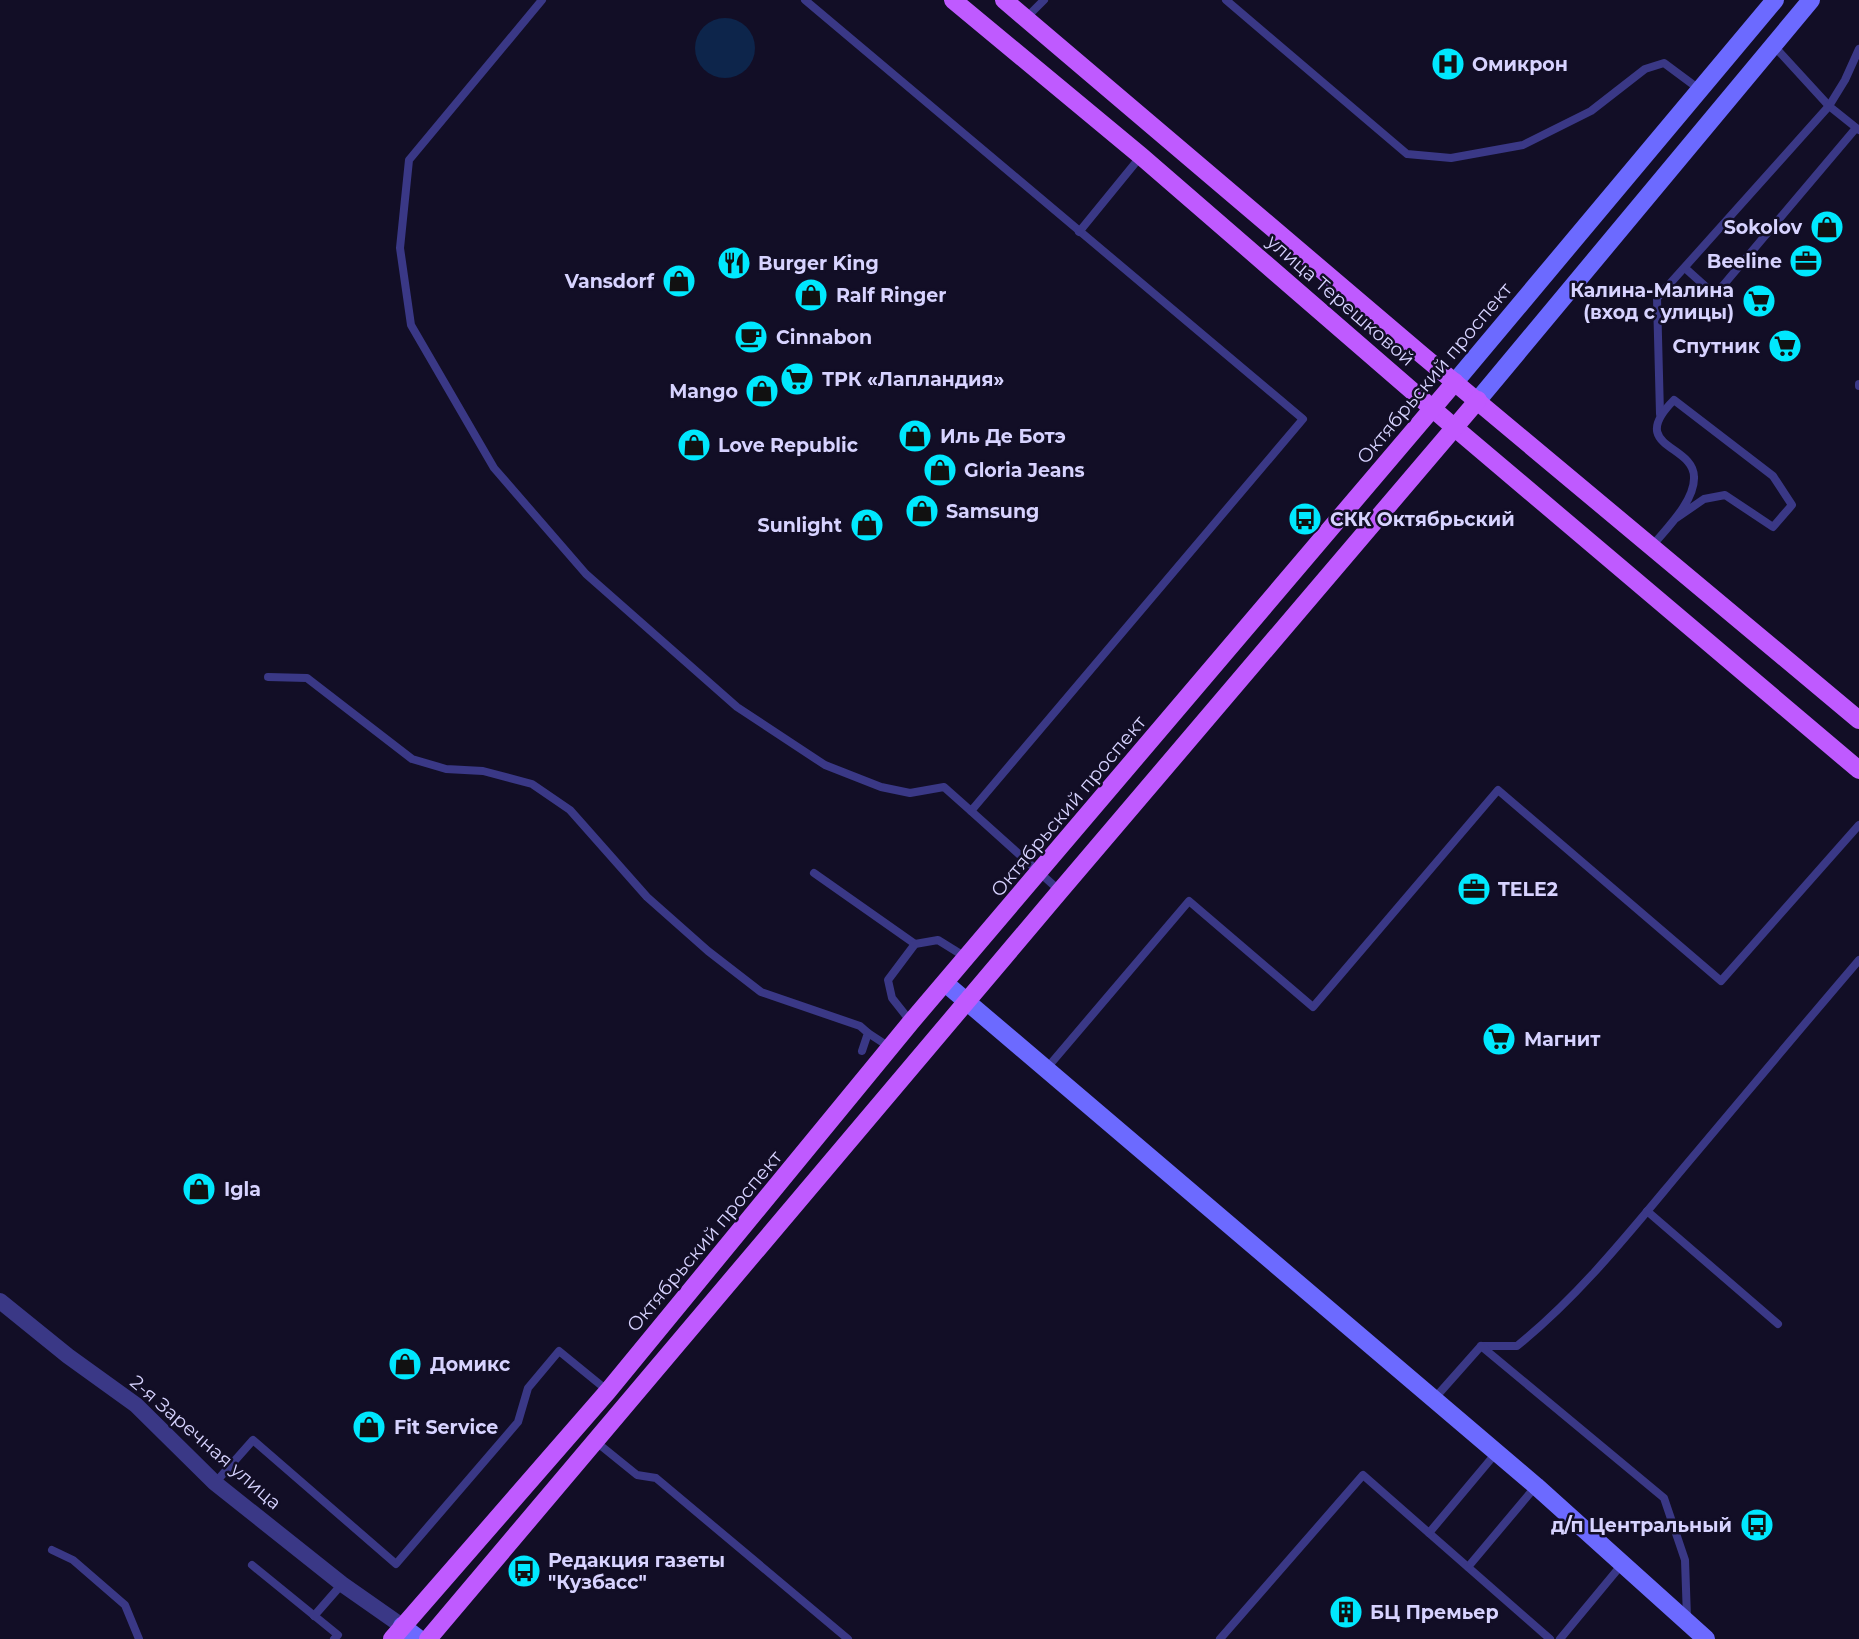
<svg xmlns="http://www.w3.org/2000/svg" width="1859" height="1639" font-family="Montserrat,sans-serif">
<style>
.water{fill:#0d254b}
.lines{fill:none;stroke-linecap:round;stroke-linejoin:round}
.lane{stroke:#3a3886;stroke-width:8}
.street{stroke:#3a3886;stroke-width:16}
.secondary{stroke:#6c6aff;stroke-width:18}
.primary{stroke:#bf5aff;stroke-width:18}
.labels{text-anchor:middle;stroke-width:5;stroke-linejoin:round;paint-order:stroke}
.poi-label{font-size:19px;font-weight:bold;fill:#d7d3ff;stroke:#120e26;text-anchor:start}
.street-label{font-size:19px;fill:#d7d3ff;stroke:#120e26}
</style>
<rect width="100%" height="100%" fill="#120e26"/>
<circle class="water" cx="725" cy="48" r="30"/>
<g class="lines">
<g class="lane">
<polyline points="542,0 409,160 400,248 411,325 494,468 586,574 737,707 825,765 881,787 910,793 944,787 971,811 1303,419 805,0"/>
<polyline points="1226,0 1407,154 1451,158 1523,145 1591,111 1645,69 1664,63 1699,89"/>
<polyline points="1026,18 1044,0"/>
<polyline points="1773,45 1829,106 1859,130"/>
<polyline points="1079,232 1141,156"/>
<polyline points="1685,268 1715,295 1856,128"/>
<polyline points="1859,384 1859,386"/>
<polyline points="1660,414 1657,298 1829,106 1845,80 1859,49"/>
<path d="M1652,546C1666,529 1695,501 1694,477C1694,444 1626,448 1674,400L1773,476L1792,505L1773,527L1725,495L1704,499L1675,519"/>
<polyline points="268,677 307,678 412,759 446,769 483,771 532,784 570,810 647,897 708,951 761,992 860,1026 868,1033 862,1051"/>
<polyline points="971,811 1060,891"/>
<polyline points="814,873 915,944"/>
<polyline points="911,1022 892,998 888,980 915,944 938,940 967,958"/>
<polyline points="868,1033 891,1048"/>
<polyline points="1047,1068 1189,901 1313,1007 1498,790 1721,981 1859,825"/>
<polyline points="1647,1211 1778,1324"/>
<path d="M1481,1346H1517C1579,1296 1629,1233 1680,1172C1740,1101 1799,1030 1859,960"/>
<polyline points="1434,1399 1481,1346 1664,1498 1685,1560 1687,1618"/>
<polyline points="595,1441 637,1475 656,1478 848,1639"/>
<polyline points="215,1483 253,1440 396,1564 518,1422 528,1388 559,1351 608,1391"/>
<polyline points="1429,1533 1550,1639"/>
<polyline points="52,1550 73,1560 125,1605 139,1639"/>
<polyline points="252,1565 338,1635 334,1639"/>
<polyline points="1468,1567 1536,1486"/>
<polyline points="314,1616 342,1584"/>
<polyline points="1220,1639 1363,1475 1429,1533 1496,1453"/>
<polyline points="1560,1639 1623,1563"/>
</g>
<polyline class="street" points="0,1301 68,1356 136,1405 215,1483 342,1584 402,1626"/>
<g class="secondary">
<polyline points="1455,382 1775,0"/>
<polyline points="1478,400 1811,0"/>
<polyline points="945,983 1536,1486 1706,1639"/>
<polyline points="402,1626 419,1639"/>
</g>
<g class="primary">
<polyline points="953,0 1141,156 1455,428 1859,770"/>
<polyline points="1004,0 1422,355 1859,720"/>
<polyline points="392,1639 608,1391 911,1022 1455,382"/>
<polyline points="428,1639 1060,891 1478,400"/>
</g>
</g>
<defs>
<symbol id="hospital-disc" viewBox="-11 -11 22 22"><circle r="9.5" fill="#00e8fe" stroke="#120e26"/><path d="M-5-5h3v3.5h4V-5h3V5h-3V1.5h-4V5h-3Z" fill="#111"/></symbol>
<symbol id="shop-disc" viewBox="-11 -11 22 22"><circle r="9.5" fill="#00e8fe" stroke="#120e26"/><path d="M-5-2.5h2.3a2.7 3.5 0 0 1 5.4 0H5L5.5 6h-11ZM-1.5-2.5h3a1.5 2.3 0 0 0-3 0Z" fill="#111"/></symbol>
<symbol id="office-disc" viewBox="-11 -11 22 22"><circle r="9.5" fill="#00e8fe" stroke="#120e26"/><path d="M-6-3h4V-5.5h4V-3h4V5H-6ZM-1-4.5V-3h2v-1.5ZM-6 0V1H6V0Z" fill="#111"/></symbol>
<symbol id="restaurant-disc" viewBox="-11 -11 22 22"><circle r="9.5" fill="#00e8fe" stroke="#120e26"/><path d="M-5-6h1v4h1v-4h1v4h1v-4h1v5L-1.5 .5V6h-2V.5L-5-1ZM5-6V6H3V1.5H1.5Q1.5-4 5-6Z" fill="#111"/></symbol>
<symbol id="supermarket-disc" viewBox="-11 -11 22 22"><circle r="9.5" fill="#00e8fe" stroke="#120e26"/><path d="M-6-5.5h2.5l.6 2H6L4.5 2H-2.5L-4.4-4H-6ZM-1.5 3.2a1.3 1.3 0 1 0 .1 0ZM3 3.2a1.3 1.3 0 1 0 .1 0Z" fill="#111"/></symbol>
<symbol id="cafe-disc" viewBox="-11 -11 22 22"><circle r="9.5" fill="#00e8fe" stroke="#120e26"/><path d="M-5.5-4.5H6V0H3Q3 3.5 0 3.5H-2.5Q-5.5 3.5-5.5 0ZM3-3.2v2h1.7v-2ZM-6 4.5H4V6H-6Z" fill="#111"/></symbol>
<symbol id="bus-disc" viewBox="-11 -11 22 22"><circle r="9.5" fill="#00e8fe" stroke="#120e26"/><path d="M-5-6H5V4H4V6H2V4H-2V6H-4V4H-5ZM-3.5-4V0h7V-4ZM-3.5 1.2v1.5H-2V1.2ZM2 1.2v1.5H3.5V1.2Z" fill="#111"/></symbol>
<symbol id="building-disc" viewBox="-11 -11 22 22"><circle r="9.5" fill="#00e8fe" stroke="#120e26"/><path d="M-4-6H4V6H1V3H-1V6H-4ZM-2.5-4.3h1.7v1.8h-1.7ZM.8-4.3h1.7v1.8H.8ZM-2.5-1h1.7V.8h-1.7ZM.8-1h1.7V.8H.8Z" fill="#111"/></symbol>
</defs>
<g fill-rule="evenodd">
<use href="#hospital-disc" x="1429" y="45" width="38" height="38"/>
<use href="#shop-disc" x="1808" y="208" width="38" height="38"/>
<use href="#office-disc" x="1787" y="242" width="38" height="38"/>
<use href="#restaurant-disc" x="715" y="244" width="38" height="38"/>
<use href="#shop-disc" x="660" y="262" width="38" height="38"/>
<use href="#shop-disc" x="792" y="276" width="38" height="38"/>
<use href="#supermarket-disc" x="1740" y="282" width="38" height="38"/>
<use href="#cafe-disc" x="732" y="318" width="38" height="38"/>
<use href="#supermarket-disc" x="1766" y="327" width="38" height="38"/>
<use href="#supermarket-disc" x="778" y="360" width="38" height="38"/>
<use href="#shop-disc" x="743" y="372" width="38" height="38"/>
<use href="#shop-disc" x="896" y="417" width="38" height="38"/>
<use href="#shop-disc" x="675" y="426" width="38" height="38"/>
<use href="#shop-disc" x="921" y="451" width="38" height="38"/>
<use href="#shop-disc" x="903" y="492" width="38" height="38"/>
<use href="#bus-disc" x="1286" y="500" width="38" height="38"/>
<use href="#shop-disc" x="848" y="506" width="38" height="38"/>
<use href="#office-disc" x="1455" y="870" width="38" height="38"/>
<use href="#supermarket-disc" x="1480" y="1020" width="38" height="38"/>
<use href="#shop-disc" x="180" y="1170" width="38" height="38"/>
<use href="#shop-disc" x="386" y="1345" width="38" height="38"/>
<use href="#shop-disc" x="350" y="1408" width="38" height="38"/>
<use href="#bus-disc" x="1738" y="1506" width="38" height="38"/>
<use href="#bus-disc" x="505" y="1552" width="38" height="38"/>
<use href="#building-disc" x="1327" y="1593" width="38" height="38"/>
</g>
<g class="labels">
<g class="poi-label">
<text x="1472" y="71">Омикрон</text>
<text x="1802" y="234" text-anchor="end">Sokolov</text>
<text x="1782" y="268" text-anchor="end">Beeline</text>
<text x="758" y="270">Burger King</text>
<text x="654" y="288" text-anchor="end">Vansdorf</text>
<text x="1734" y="297" text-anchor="end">Калина-Малина<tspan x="1734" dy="22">(вход с улицы)</tspan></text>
<text x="836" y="302">Ralf Ringer</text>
<text x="776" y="344">Cinnabon</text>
<text x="1760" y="353" text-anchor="end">Спутник</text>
<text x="822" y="386">ТРК «Лапландия»</text>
<text x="738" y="398" text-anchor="end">Mango</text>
<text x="940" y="443">Иль Де Ботэ</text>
<text x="718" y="452">Love Republic</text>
<text x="964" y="477">Gloria Jeans</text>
<text x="946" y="518">Samsung</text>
<text x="1330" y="526">СКК Октябрьский</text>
<text x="842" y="532" text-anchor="end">Sunlight</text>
<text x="1498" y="896">TELE2</text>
<text x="1524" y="1046">Магнит</text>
<text x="224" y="1196">Igla</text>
<text x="430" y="1371">Домикс</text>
<text x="394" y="1434">Fit Service</text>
<text x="1732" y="1532" text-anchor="end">д/п Центральный</text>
<text x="548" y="1567">Редакция газеты<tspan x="548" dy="22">"Кузбасс"</tspan></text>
<text x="1370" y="1619">БЦ Премьер</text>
</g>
<g class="street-label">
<text transform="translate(1341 300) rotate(41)" y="7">улица Терешковой</text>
<text transform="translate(1434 373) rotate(-50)" y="7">Октябрьский проспект</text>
<text transform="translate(1068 806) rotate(-50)" y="7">Октябрьский проспект</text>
<text transform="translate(704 1241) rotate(-50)" y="7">Октябрьский проспект</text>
<text transform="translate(206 1442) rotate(41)" y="7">2-я Заречная улица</text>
</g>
</g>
</svg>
